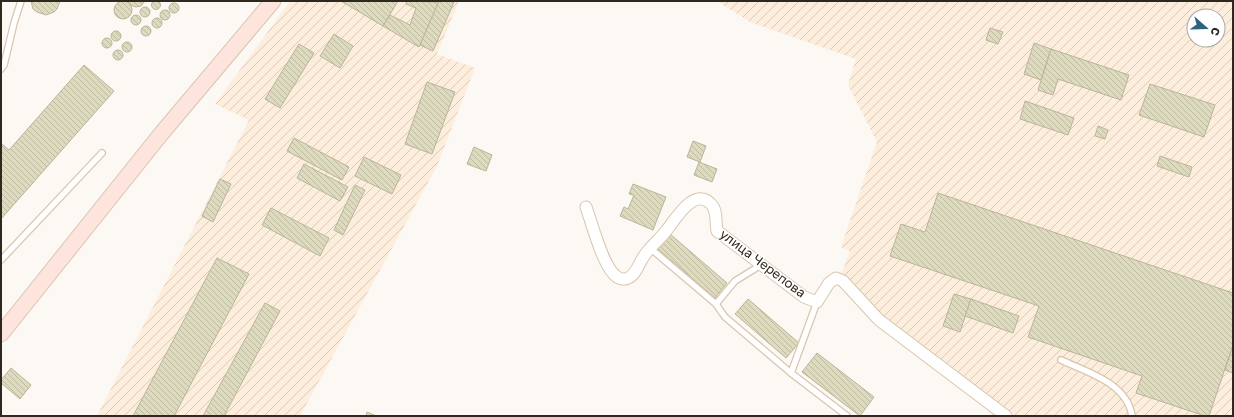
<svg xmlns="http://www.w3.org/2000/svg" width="1234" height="417" font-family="'Golos Text',sans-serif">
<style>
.industrial{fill:url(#industrial-furrows);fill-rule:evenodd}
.building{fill:url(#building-back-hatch);stroke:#b8b59a}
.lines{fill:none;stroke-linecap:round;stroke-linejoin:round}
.lane-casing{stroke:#dac6af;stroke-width:8}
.street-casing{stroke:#dac6af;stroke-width:13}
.secondary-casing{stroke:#dac6af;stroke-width:17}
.lane{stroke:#fff;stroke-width:5.5}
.street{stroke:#fff;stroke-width:11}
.secondary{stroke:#fde4dd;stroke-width:15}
.labels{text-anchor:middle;stroke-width:3;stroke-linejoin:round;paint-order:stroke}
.street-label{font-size:13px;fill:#2f281f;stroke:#fff}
</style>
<defs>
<pattern id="industrial-furrows" width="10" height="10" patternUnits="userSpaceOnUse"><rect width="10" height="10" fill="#fdeddc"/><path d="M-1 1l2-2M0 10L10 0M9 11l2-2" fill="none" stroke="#d9cbbc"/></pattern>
<pattern id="building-back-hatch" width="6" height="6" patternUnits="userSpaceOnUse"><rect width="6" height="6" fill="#dddabe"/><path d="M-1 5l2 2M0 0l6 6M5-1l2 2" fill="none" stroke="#bebba3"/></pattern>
</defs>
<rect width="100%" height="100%" fill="#fcf8f4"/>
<g class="industrial">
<polygon points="290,1 459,1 437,54 475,68 437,166 300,416 97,416 249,120 215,104"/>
<path d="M717,1H1233V416H1012L887,323L841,275L850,251L841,247L877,142L848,85L856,59L750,22ZM1194,16H1218V40H1194Z"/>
</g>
<g class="building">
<circle cx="156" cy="5" r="4.5"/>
<polygon points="31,1 60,1 57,9 54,12 46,15 37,12 33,9"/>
<polygon points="128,1 145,1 141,6 136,7 130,5"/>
<polygon points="341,1 398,1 383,26"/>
<polygon points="407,1 439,2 419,47 383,26 390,15 410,25 416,8 406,4"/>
<polygon points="439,1 454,2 433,51 420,45"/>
<circle cx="123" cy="10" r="9"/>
<circle cx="174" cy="8" r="5"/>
<circle cx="145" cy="12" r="5"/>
<circle cx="165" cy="15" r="5"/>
<circle cx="136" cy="20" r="5"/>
<circle cx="157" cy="23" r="5"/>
<circle cx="146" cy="31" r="5"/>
<polygon points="990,28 1003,32 998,44 986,40"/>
<circle cx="116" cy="36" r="5"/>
<polygon points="334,34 353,46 340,68 320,56"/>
<circle cx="107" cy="43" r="5"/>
<circle cx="127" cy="47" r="5"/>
<polygon points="1034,43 1051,49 1041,80 1024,74"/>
<polygon points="299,44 314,53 280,108 265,99"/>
<polygon points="1051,49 1129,75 1121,100 1058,79 1053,95 1038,90"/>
<circle cx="118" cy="55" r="5"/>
<polygon points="84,65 114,91 1,219 1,143 9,150"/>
<polygon points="427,82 455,92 432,154 405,144"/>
<polygon points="1150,84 1215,105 1204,137 1139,115"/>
<polygon points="1025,101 1074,118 1068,135 1020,119"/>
<polygon points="1098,126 1108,130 1105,139 1095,136"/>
<polygon points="294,138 349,167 342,180 287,151"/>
<polygon points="693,141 706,146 700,162 687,157"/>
<polygon points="474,147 492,155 486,171 467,164"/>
<polygon points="1160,156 1192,167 1189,177 1157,166"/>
<polygon points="364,157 401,175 392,194 355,176"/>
<polygon points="699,162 717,169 712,182 694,175"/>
<polygon points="304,164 348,187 340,201 297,178"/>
<polygon points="220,179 231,184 213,222 202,216"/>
<polygon points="633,184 666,197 653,230 620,216 624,207 628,209 634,195 629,194"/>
<polygon points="355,185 365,190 343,235 334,230"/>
<polygon points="938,193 1233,293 1233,345 1209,416 1205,416 1136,393 1142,376 1028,337 1039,306 890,256 901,224 925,232"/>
<polygon points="271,208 329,238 320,256 262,225"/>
<polygon points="670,234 727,283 715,298 658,249"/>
<polygon points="217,258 249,274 174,416 133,416"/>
<polygon points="954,294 971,299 960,332 943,326"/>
<polygon points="748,299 799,343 786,358 735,314"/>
<polygon points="971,299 1019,316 1013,333 965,316"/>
<polygon points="265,303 280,311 224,416 203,416"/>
<polygon points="1233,345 1233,373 1225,370"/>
<polygon points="817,353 874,397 860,416 802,372"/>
<polygon points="11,368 31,385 20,399 1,383 1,380"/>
<polygon points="367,412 376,416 366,416"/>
</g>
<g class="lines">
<defs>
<g id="lane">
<polyline points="1,69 4,65 14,23 21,1"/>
<polyline points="650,248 716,304 735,281 761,265"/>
<polyline points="1,260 102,153"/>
<polyline points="817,302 791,373 847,416"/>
<polyline points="716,304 725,317 791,373"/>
<path d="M1061,360C1087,372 1127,383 1132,416"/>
</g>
<path id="street" d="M586,207C592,223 603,268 617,277C620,279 625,280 628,278C636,275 639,263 644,256C650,247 659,240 666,231C675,220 694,186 711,204C718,211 715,222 717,231L804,297L817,302L829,283L836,278L843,281L879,320L1006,416"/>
<polyline id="secondary" points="1,334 161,134 273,1"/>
</defs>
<use href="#lane" class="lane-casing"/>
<use href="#street" class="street-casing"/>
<use href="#secondary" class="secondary-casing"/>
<use href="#lane" class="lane"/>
<use href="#street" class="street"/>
<use href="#secondary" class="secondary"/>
</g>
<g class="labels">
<g class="street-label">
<text transform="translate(763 263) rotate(37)" y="5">улица Черепова</text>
</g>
</g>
<rect width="1234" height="417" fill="none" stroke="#2f281f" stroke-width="4"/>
<g transform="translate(1206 28) rotate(110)"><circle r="19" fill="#ffffff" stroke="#aca9a5"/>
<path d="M0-3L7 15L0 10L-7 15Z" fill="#2e627e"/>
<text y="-6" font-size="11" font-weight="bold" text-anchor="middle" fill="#2f281f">С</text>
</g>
</svg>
